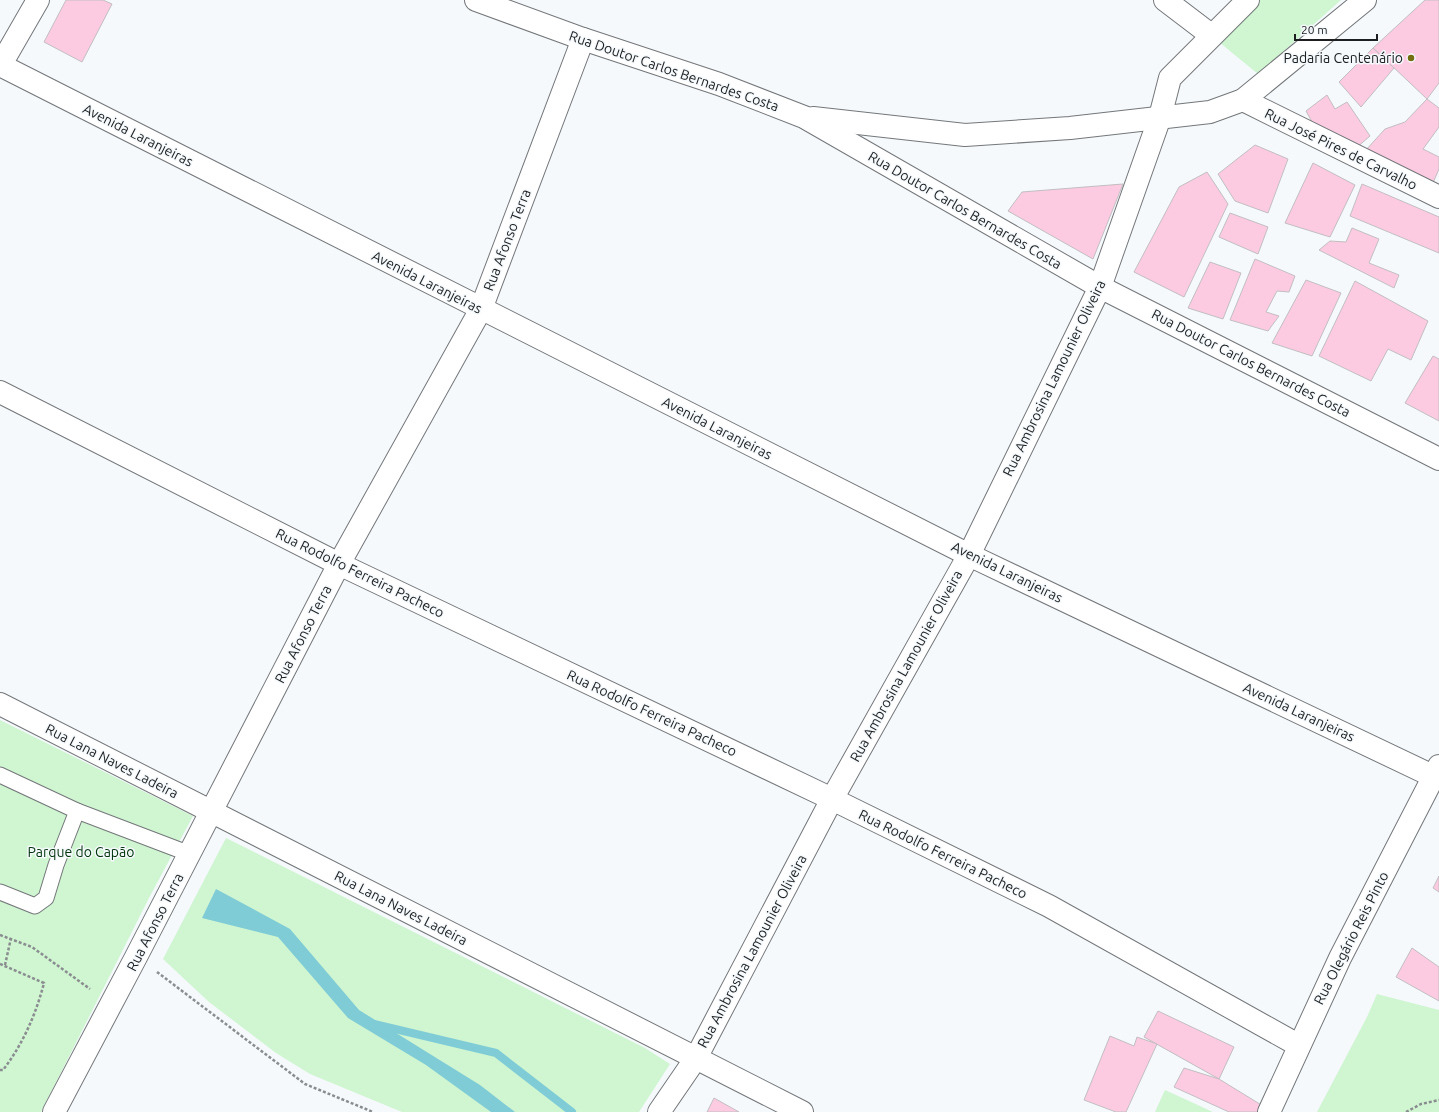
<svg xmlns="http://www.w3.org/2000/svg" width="1439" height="1112" font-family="Ubuntu,sans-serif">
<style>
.green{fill:#cff5d1}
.water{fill:#7fccd6}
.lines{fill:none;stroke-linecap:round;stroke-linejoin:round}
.stream{stroke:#7fccd6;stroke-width:8}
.building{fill:#fccbe2;stroke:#c2bec0}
.service-casing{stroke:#74777a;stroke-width:17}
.minor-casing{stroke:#74777a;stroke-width:24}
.tertiary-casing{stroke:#74777a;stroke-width:24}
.path{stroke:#8a8d8f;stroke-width:2.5;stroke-dasharray:3 2;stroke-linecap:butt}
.service{stroke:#fff;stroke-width:15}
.minor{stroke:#fff;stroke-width:22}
.tertiary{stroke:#fff;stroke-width:22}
.poi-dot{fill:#736f11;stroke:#f5f9fc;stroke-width:1.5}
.labels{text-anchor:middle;stroke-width:3;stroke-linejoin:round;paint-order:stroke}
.poi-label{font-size:14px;fill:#1c1e1f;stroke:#f5f9fc;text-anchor:end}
.street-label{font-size:14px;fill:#1c1e1f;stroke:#f5f9fc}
.park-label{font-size:14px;fill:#00340b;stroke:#f5f9fc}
</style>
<rect width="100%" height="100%" fill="#f5f9fc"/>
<g class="green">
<polygon points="1259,0 1341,0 1258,74 1219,42"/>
<polygon points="0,720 193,816 150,896 41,1112 0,1112"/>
<polygon points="226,838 645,1048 670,1064 639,1112 402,1112 310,1074 276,1053 209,1002 163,959"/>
<polygon points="1377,994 1439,1010 1439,1112 1317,1112 1367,1017"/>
<polygon points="1165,1090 1213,1112 1155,1112"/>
</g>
<polygon class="water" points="216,889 290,929 359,1010 480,1085 515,1112 491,1112 426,1065 348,1018 278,937 202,918"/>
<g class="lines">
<polyline class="stream" points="374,1024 496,1053 572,1112"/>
</g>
<g class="building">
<polygon points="66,0 103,0 112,4 82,62 44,42"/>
<polygon points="1425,0 1439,0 1439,83 1427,99 1373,48"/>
<polygon points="1373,48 1394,68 1361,107 1339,82"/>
<polygon points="1327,95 1335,109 1347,102 1370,136 1355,149 1321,138 1306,111"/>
<polygon points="1427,99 1439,108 1439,127 1423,149 1439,157 1439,169 1432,185 1365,151 1385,129 1405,122"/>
<polygon points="1255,145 1288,159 1268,213 1235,201 1218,174"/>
<polygon points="1313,163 1355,185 1330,237 1285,223"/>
<polygon points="1207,172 1228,204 1184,297 1134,272 1179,187"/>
<polygon points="1123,184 1093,259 1008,211 1022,192"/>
<polygon points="1362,184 1439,217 1439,253 1350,216"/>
<polygon points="1230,213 1268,227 1258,254 1219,237"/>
<polygon points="1352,228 1379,239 1369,263 1399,275 1394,288 1319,250 1330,241 1346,242"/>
<polygon points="1255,259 1295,276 1289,292 1277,291 1266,312 1279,316 1268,331 1230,320"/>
<polygon points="1210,262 1241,273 1223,319 1188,308"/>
<polygon points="1306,280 1341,293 1312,356 1272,343"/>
<polygon points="1355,281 1428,321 1411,360 1388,349 1371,381 1319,356"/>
<polygon points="1433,356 1439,359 1439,421 1405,403"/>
<polygon points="1439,876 1439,892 1433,888"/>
<polygon points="1412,948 1439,967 1439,1001 1396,977"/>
<polygon points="1158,1011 1234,1047 1219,1079 1144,1037"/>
<polygon points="1110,1036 1134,1046 1137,1037 1157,1044 1126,1112 1116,1112 1084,1100"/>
<polygon points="1184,1068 1219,1079 1263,1106 1261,1112 1229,1112 1174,1087"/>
<polygon points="714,1098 739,1112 707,1112"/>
</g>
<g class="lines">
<defs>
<g id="service">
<polyline points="0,775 77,811 190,854"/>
<polyline points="0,892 35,906 46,898 56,865 77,811"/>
</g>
<g id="minor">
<polyline points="476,0 583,39 719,84 804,117 1100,287 1439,459"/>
<polyline points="1165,0 1211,35"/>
<polyline points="0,65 969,555 1439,779"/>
<polyline points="0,66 38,0"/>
<polyline points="1243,100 1439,197"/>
<polyline points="813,118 965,135 1070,128 1210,112 1243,100 1365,0"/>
<polyline points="0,392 339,564 832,799 1049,906 1298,1045"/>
<polyline points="0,704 802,1112"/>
<polyline points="54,1112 136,957 339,564 481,309 583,39"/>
<polyline points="659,1112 696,1058 832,799 969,555 1100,287 1160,117 1170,78 1248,0"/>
</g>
<polyline id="tertiary" points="1269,1112 1340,958 1439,766"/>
</defs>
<use href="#service" class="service-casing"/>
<use href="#minor" class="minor-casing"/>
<use href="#tertiary" class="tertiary-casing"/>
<g class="path">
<polyline points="0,935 32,947 90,989"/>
<path d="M0,964L44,983C36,1014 23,1044 3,1070H0"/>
<polyline points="5,965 11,938"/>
<polyline points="157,972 305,1084 373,1112"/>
<polyline points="1406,1112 1421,1104 1439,1100"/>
</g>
<use href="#service" class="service"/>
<use href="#minor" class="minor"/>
<use href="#tertiary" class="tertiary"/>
</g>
<circle class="poi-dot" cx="1411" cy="58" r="4"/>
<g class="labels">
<g class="poi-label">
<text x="1403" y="63">Padaria Centenário</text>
</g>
<g class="street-label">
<text transform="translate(674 71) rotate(19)" y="5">Rua Doutor Carlos Bernardes Costa</text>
<text transform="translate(138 135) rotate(27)" y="5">Avenida Laranjeiras</text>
<text transform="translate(1341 149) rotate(26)" y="5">Rua José Pires de Carvalho</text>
<text transform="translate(965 210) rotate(30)" y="5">Rua Doutor Carlos Bernardes Costa</text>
<text transform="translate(507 240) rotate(-69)" y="5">Rua Afonso Terra</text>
<text transform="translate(427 282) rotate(27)" y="5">Avenida Laranjeiras</text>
<text transform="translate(1251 363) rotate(27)" y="5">Rua Doutor Carlos Bernardes Costa</text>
<text transform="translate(1054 378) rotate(-64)" y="5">Rua Ambrosina Lamounier Oliveira</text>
<text transform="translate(717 428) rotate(27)" y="5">Avenida Laranjeiras</text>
<text transform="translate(1007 572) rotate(26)" y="5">Avenida Laranjeiras</text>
<text transform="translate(360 573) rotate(26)" y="5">Rua Rodolfo Ferreira Pacheco</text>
<text transform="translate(303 634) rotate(-63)" y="5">Rua Afonso Terra</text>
<text transform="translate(906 666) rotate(-61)" y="5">Rua Ambrosina Lamounier Oliveira</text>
<text transform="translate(1299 712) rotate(25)" y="5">Avenida Laranjeiras</text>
<text transform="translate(652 713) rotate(25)" y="5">Rua Rodolfo Ferreira Pacheco</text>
<text transform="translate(112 761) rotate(27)" y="5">Rua Lana Naves Ladeira</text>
<text transform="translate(943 854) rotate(26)" y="5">Rua Rodolfo Ferreira Pacheco</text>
<text transform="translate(401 908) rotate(27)" y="5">Rua Lana Naves Ladeira</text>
<text transform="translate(155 922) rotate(-63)" y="5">Rua Afonso Terra</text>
<text transform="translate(1351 938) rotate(-63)" y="5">Rua Olegário Reis Pinto</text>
<text transform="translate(752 951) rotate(-62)" y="5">Rua Ambrosina Lamounier Oliveira</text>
</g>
<g class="park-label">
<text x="81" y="857">Parque do Capão</text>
</g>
</g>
<path d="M1295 34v6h82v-6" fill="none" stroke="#1c1e1f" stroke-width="2"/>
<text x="1301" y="34" font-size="12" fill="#1c1e1f" stroke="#f5f9fc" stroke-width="3" paint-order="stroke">20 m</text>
</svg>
